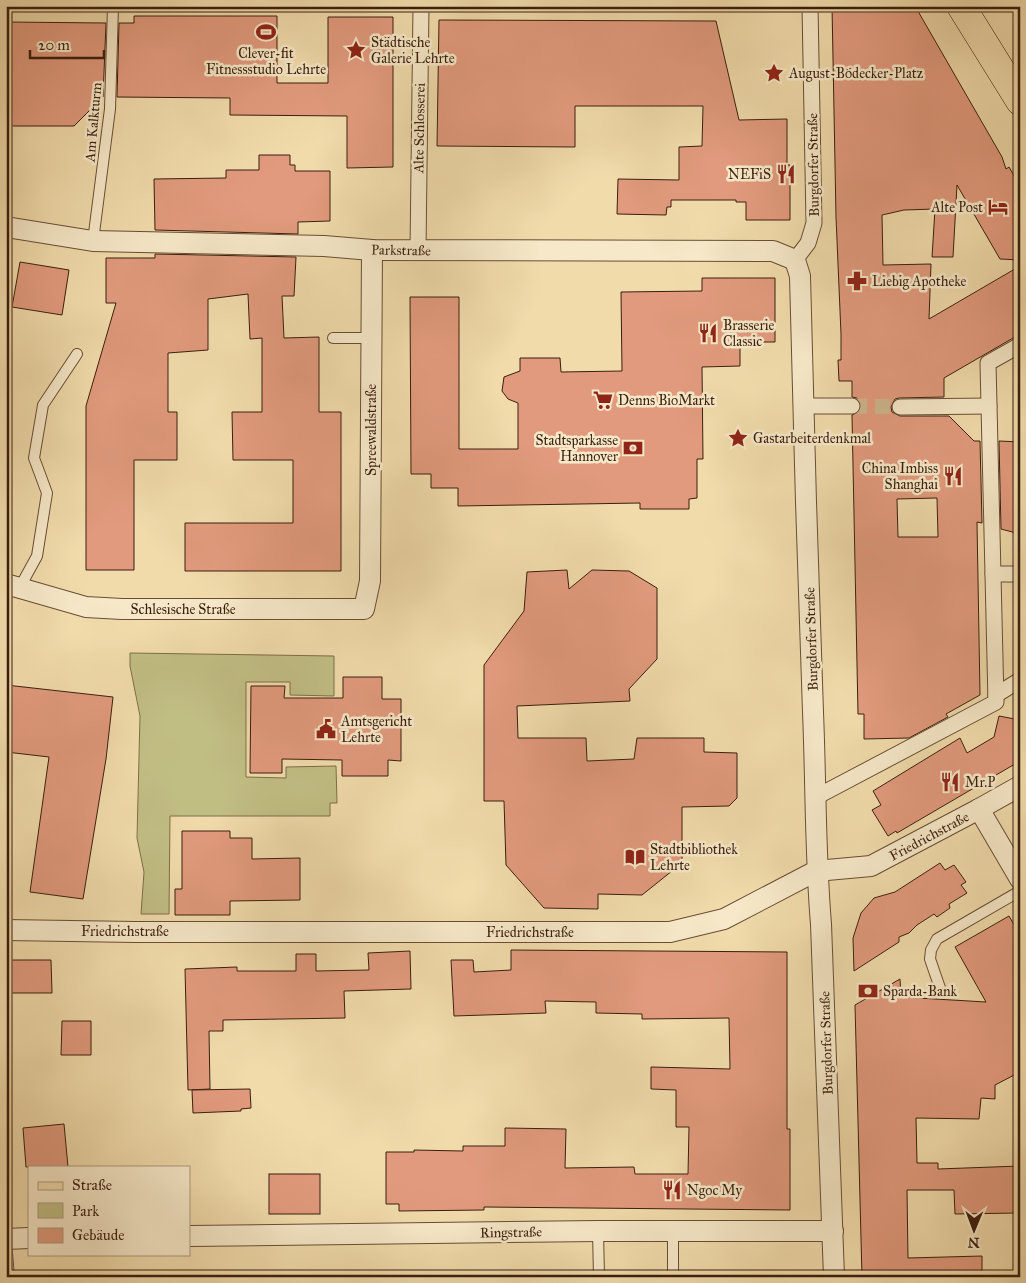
<svg xmlns="http://www.w3.org/2000/svg" width="1026" height="1283" font-family="'IM FELL Great Primer',serif">
<style>
.green{fill:#c1be84;stroke:#7e6e49}
.building{fill:#e19a7d;stroke:#3a1f0e;fill-rule:evenodd}
.lines{fill:none;stroke-linecap:round;stroke-linejoin:round}
.pedestrian-tunnel{stroke:#ccb58c;stroke-width:15;stroke-dasharray:15 8;stroke-linecap:butt}
.service-casing{stroke:#684e35;stroke-width:12}
.pedestrian-casing{stroke:#684e35;stroke-width:17}
.minor-casing{stroke:#684e35;stroke-width:22}
.primary-casing{stroke:#3a1f0e;stroke-width:29}
.service{stroke:#f6e8c8;stroke-width:10}
.pedestrian{stroke:#f6e8c8;stroke-width:15}
.minor{stroke:#f6e8c8;stroke-width:20}
.primary{stroke:#f1dbab;stroke-width:28}
.labels{text-anchor:middle;stroke-width:5;stroke-linejoin:round;paint-order:stroke}
.poi-label{font-size:14px;fill:#3a1f0e;stroke:#f6e8c8;text-anchor:start}
.street-label{font-size:14px;fill:#3a1f0e;stroke:#f6e8c8}
</style>
<rect width="100%" height="100%" fill="#f1dbab"/>
<filter id="stains"><feTurbulence type="fractalNoise" baseFrequency=".004" numOctaves="4"/><feColorMatrix values="0 0 0 0 .2 0 0 0 0 .09 0 0 0 0 .02 0 0 0 .5 -.17"/></filter>
<radialGradient id="worn" r=".72"><stop offset=".6" stop-color="#630" stop-opacity="0"/><stop offset="1" stop-color="#630" stop-opacity=".3"/></radialGradient>
<polygon class="green" points="130,653 334,656 334,696 290,695 290,682 246,682 246,777 286,778 286,767 336,766 337,803 330,803 330,816 170,816 169,914 141,914 144,872 137,838 140,716 130,666"/>
<g class="building">
<path d="M832,6H915L1002,157L1006,169L1009,167L1020,186V260L1000,259L957,185L953,257H932L935,209L904,210L882,215L883,265L931,264L929,319L1020,266V334L944,378V397L899,398L895,399L891,407L892,412L900,416H949L974,441H980L982,523L977,522L980,695L946,714L948,717L909,738L864,739V714H858L852,415L860,411L861,406L857,398L852,397V381H839L838,360H841V334L836,217ZM937,498L938,537H898L897,499Z"/>
<polygon points="134,16 277,16 277,83 328,83 328,17 393,17 393,167 347,168 347,116 230,115 230,98 117,97 119,23 134,23"/>
<polygon points="439,20 716,21 739,120 787,119 787,165 790,165 790,220 746,220 746,202 736,202 736,200 671,200 671,207 667,207 666,215 617,214 618,179 679,180 679,147 702,146 703,106 575,106 575,147 437,146"/>
<polygon points="6,22 106,23 103,97 98,97 98,110 90,110 74,126 6,126"/>
<polygon points="259,155 290,155 290,165 295,165 295,171 330,171 330,221 298,222 298,234 155,230 154,179 226,178 226,170 259,170"/>
<polygon points="155,254 296,257 294,296 282,296 284,338 319,337 319,412 341,412 341,571 185,571 185,523 293,523 293,460 233,460 232,412 262,412 262,338 250,339 248,294 208,299 208,350 168,353 168,412 177,412 177,460 134,460 134,570 86,570 86,406 116,303 106,303 106,258 155,258"/>
<polygon points="20,262 69,270 62,315 12,307"/>
<polygon points="702,278 775,278 775,342 740,342 740,366 702,367 703,459 697,459 697,498 689,499 689,509 640,509 640,503 458,506 458,488 431,488 431,474 411,474 410,297 459,297 459,449 518,449 518,403 508,399 502,391 504,377 520,371 520,358 560,358 561,372 622,371 621,292 702,291"/>
<polygon points="999,441 1020,442 1020,534 1001,529"/>
<polygon points="567,570 569,589 592,570 629,571 657,588 657,659 629,689 630,701 517,706 518,738 586,738 587,761 634,759 637,738 704,738 704,752 737,753 737,798 729,806 682,807 682,863 642,895 598,894 598,909 544,908 506,865 504,801 484,801 484,665 524,611 527,572"/>
<polygon points="343,677 382,677 382,699 401,699 401,761 388,760 388,776 342,776 342,760 282,759 282,773 250,773 251,686 285,686 284,698 343,698"/>
<polygon points="6,685 113,697 106,759 83,899 30,892 49,757 6,752"/>
<polygon points="999,716 1020,720 1020,761 897,833 896,831 888,836 872,810 881,805 873,791 960,738 967,753 994,737"/>
<polygon points="182,831 230,831 230,838 252,838 252,859 300,858 300,900 230,901 230,915 175,915 175,889 182,889"/>
<polygon points="940,863 945,870 954,865 966,882 961,885 967,893 949,904 950,908 937,917 934,914 917,925 909,933 899,937 899,942 854,971 853,938 861,913 874,898 895,892"/>
<polygon points="1009,916 1020,935 1020,1072 995,1085 995,1099 981,1098 979,1119 916,1118 917,1163 938,1163 938,1169 1020,1166 1020,1213 955,1214 954,1190 907,1190 908,1258 982,1256 982,1277 862,1277 855,1005 900,979 901,997 986,1002 955,947"/>
<polygon points="511,950 787,952 787,1129 790,1129 790,1210 484,1207 484,1210 399,1211 399,1204 386,1204 386,1152 414,1152 414,1150 463,1151 463,1146 505,1146 505,1128 566,1129 565,1168 634,1167 635,1174 688,1174 689,1127 676,1127 676,1090 651,1089 651,1067 730,1069 729,1018 642,1019 642,1014 596,1013 596,1002 545,1001 546,1013 454,1016 451,960 473,960 474,972 511,970"/>
<polygon points="410,951 411,989 344,991 345,1018 223,1020 223,1031 209,1031 210,1089 188,1090 185,969 237,967 237,971 296,971 296,954 316,954 316,971 369,970 368,953"/>
<polygon points="10,960 51,960 52,993 10,993"/>
<polygon points="62,1021 91,1021 91,1055 61,1055"/>
<polygon points="250,1089 251,1108 241,1109 241,1111 193,1113 192,1090"/>
<polygon points="64,1124 68,1167 26,1167 23,1128"/>
<rect x="269" y="1174" width="51" height="40"/>
</g>
<g class="lines">
<polyline class="pedestrian-tunnel" points="852,406 900,407"/>
<defs>
<g id="service">
<polyline points="93,241 110,109 113,6"/>
<polyline points="333,338 372,338"/>
<polyline points="20,587 37,556 47,493 34,458 43,405 77,354"/>
<polyline points="940,988 930,959 931,950 937,939 1020,891"/>
<polyline points="598,1231 599,1277"/>
<polyline points="673,1231 673,1277"/>
<polyline points="6,1241 9,1277"/>
</g>
<g id="pedestrian">
<polyline points="418,250 421,6"/>
<polyline points="795,260 808,243 814,223 810,6"/>
<polyline points="802,406 852,406"/>
<polyline points="900,407 989,406"/>
<polyline points="993,574 1020,574"/>
<polyline points="996,695 1020,680"/>
<polyline points="816,797 996,702 988,363 1020,345"/>
</g>
<g id="minor">
<path d="M6,227L93,241L324,246L372,250L773,251L795,260L800,276C803,421 808,567 813,712C816,783 815,854 821,924L834,1277"/>
<polyline points="6,584 86,607 122,609 364,609 370,581 372,250"/>
<polyline points="979,809 1020,879"/>
<polyline points="6,930 135,932 670,932 724,919 816,871 871,866 979,809 1020,786"/>
<polyline points="189,1236 598,1231 833,1231"/>
<polyline points="6,1239 29,1238"/>
</g>
<polyline id="primary" points="961,6 1020,101"/>
</defs>
<use href="#service" class="service-casing"/>
<use href="#pedestrian" class="pedestrian-casing"/>
<use href="#minor" class="minor-casing"/>
<use href="#primary" class="primary-casing"/>
<use href="#service" class="service"/>
<use href="#pedestrian" class="pedestrian"/>
<use href="#minor" class="minor"/>
<use href="#primary" class="primary"/>
</g>
<defs>
<symbol id="stadium-bare" viewBox="-9 -9 18 18"><path d="M0-5a6.5 5 0 1 0 0 10a6.5 5 0 1 0 0-10ZM-3.5-1.8h7v3.6h-7Z" fill="#8f2418" stroke="#f6e8c8" stroke-width="2.5" paint-order="stroke"/></symbol>
<symbol id="sight-bare" viewBox="-9 -9 18 18"><path d="M0-6L1.8-2.2L6-1.7L2.9 1.2L3.7 5.4L0 3.3L-3.7 5.4L-2.9 1.2L-6-1.7L-1.8-2.2Z" fill="#8f2418" stroke="#f6e8c8" stroke-width="2.5" paint-order="stroke"/></symbol>
<symbol id="restaurant-bare" viewBox="-9 -9 18 18"><path d="M-5-6h1v4h1v-4h1v4h1v-4h1v5L-1.5 .5V6h-2V.5L-5-1ZM5-6V6H3V1.5H1.5Q1.5-4 5-6Z" fill="#8f2418" stroke="#f6e8c8" stroke-width="2.5" paint-order="stroke"/></symbol>
<symbol id="hotel-bare" viewBox="-9 -9 18 18"><path d="M-6-4.5h1.5V1H6V5H4.5V3h-9V5H-6ZM-4 0a1.8 1.8 0 1 1 3.6 0ZM.5 0V-2.5h3Q6-2.5 6 0Z" fill="#8f2418" stroke="#f6e8c8" stroke-width="2.5" paint-order="stroke"/></symbol>
<symbol id="pharmacy-bare" viewBox="-9 -9 18 18"><path d="M-2-6h4v4h4v4h-4v4h-4v-4h-4v-4h4Z" fill="#8f2418" stroke="#f6e8c8" stroke-width="2.5" paint-order="stroke"/></symbol>
<symbol id="supermarket-bare" viewBox="-9 -9 18 18"><path d="M-6-5.5h2.5l.6 2H6L4.5 2H-2.5L-4.4-4H-6ZM-1.5 3.2a1.3 1.3 0 1 0 .1 0ZM3 3.2a1.3 1.3 0 1 0 .1 0Z" fill="#8f2418" stroke="#f6e8c8" stroke-width="2.5" paint-order="stroke"/></symbol>
<symbol id="bank-bare" viewBox="-9 -9 18 18"><path d="M-6-4H6V4H-6ZM0-2.3a2.3 2.3 0 1 0 0 4.6a2.3 2.3 0 1 0 0-4.6Z" fill="#8f2418" stroke="#f6e8c8" stroke-width="2.5" paint-order="stroke"/></symbol>
<symbol id="civic-bare" viewBox="-9 -9 18 18"><path d="M-.6-6.5H3V-4.5H.6V-3L4-1V1h2V6H-6V1h2V-1L-.6-3ZM-1.2 2.5V6h2.4V2.5Z" fill="#8f2418" stroke="#f6e8c8" stroke-width="2.5" paint-order="stroke"/></symbol>
<symbol id="library-bare" viewBox="-9 -9 18 18"><path d="M-6-4Q-3-5.5-.7-3.5V5Q-3 3-6 4ZM6-4Q3-5.5 .7-3.5V5Q3 3 6 4Z" fill="#8f2418" stroke="#f6e8c8" stroke-width="2.5" paint-order="stroke"/></symbol>
</defs>
<g fill-rule="evenodd">
<use href="#stadium-bare" x="252" y="18" width="28" height="28"/>
<use href="#sight-bare" x="342" y="36" width="28" height="28"/>
<use href="#sight-bare" x="760" y="59" width="28" height="28"/>
<use href="#restaurant-bare" x="772" y="160" width="28" height="28"/>
<use href="#hotel-bare" x="984" y="193" width="28" height="28"/>
<use href="#pharmacy-bare" x="843" y="267" width="28" height="28"/>
<use href="#restaurant-bare" x="694" y="319" width="28" height="28"/>
<use href="#supermarket-bare" x="589" y="386" width="28" height="28"/>
<use href="#sight-bare" x="724" y="424" width="28" height="28"/>
<use href="#bank-bare" x="619" y="434" width="28" height="28"/>
<use href="#restaurant-bare" x="939" y="462" width="28" height="28"/>
<use href="#civic-bare" x="312" y="715" width="28" height="28"/>
<use href="#restaurant-bare" x="936" y="768" width="28" height="28"/>
<use href="#library-bare" x="621" y="843" width="28" height="28"/>
<use href="#bank-bare" x="854" y="977" width="28" height="28"/>
<use href="#restaurant-bare" x="658" y="1176" width="28" height="28"/>
</g>
<g class="labels">
<g class="poi-label">
<text x="371" y="47">Städtische<tspan x="371" dy="16">Galerie Lehrte</tspan></text>
<text x="266" y="58" text-anchor="middle">Clever-fit<tspan x="266" dy="16">Fitnessstudio Lehrte</tspan></text>
<text x="789" y="78">August-Bödecker-Platz</text>
<text x="771" y="179" text-anchor="end">NEFiS</text>
<text x="983" y="212" text-anchor="end">Alte Post</text>
<text x="872" y="286">Liebig Apotheke</text>
<text x="723" y="330">Brasserie<tspan x="723" dy="16">Classic</tspan></text>
<text x="618" y="405">Denns BioMarkt</text>
<text x="753" y="443">Gastarbeiterdenkmal</text>
<text x="618" y="445" text-anchor="end">Stadtsparkasse<tspan x="618" dy="16">Hannover</tspan></text>
<text x="938" y="473" text-anchor="end">China Imbiss<tspan x="938" dy="16">Shanghai</tspan></text>
<text x="341" y="726">Amtsgericht<tspan x="341" dy="16">Lehrte</tspan></text>
<text x="965" y="787">Mr.P</text>
<text x="650" y="854">Stadtbibliothek<tspan x="650" dy="16">Lehrte</tspan></text>
<text x="883" y="996">Sparda-Bank</text>
<text x="687" y="1195">Ngoc My</text>
</g>
<g class="street-label">
<text transform="translate(93 122) rotate(-85)" y="5">Am Kalkturm</text>
<text transform="translate(419 128) rotate(-89)" y="5">Alte Schlosserei</text>
<text transform="translate(813 165) rotate(-91)" y="5">Burgdorfer Straße</text>
<text transform="translate(401 250) rotate(1)" y="5">Parkstraße</text>
<text transform="translate(371 430) rotate(-90)" y="5">Spreewaldstraße</text>
<text x="183" y="614">Schlesische Straße</text>
<text transform="translate(811 639) rotate(-92)" y="5">Burgdorfer Straße</text>
<text transform="translate(929 836) rotate(-28)" y="5">Friedrichstraße</text>
<text x="125" y="936">Friedrichstraße</text>
<text x="530" y="937">Friedrichstraße</text>
<text transform="translate(826 1043) rotate(-92)" y="5">Burgdorfer Straße</text>
<text transform="translate(511 1232) rotate(-1)" y="5">Ringstraße</text>
</g>
</g>
<rect width="1026" height="1283" fill="none" stroke="#f1dbab" stroke-width="25"/>
<rect x="8" y="8" width="1011" height="1268" fill="none" stroke="#3a1f0e" stroke-width="2.5"/>
<rect x="12" y="12" width="1001" height="1258" fill="none" stroke="#3a1f0e"/>
<rect x="28" y="1166" width="162" height="90" fill="#f6e8c8" stroke="#ab987e"/>
<rect x="38" y="1182" width="25" height="8" fill="#f1dbab" stroke="#ab987e"/>
<text x="72" y="1190" font-size="15" fill="#3a1f0e">Straße</text>
<rect x="38" y="1203" width="25" height="15" fill="#c1be84" stroke="#ab987e"/>
<text x="72" y="1216" font-size="15" fill="#3a1f0e">Park</text>
<rect x="38" y="1228" width="25" height="15" fill="#e19a7d" stroke="#ab987e"/>
<text x="72" y="1240" font-size="15" fill="#3a1f0e">Gebäude</text>
<g transform="translate(974 1230) rotate(181)" stroke="#f6e8c8" stroke-width="4" paint-order="stroke">
<path d="M0-4L9 19L0 12L-9 19Z" fill="#3a1f0e"/>
<text y="-8" font-size="14" font-weight="bold" text-anchor="middle" fill="#3a1f0e">N</text>
</g>
<path d="M30 50v8h74v-8" fill="none" stroke="#3a1f0e" stroke-width="2.5"/>
<text x="38" y="50" font-size="15" fill="#3a1f0e" stroke="#f6e8c8" stroke-width="4" paint-order="stroke">20 m</text>
<rect width="100%" height="100%" filter="url(#stains)"/>
<rect width="100%" height="100%" fill="url(#worn)"/>
</svg>
